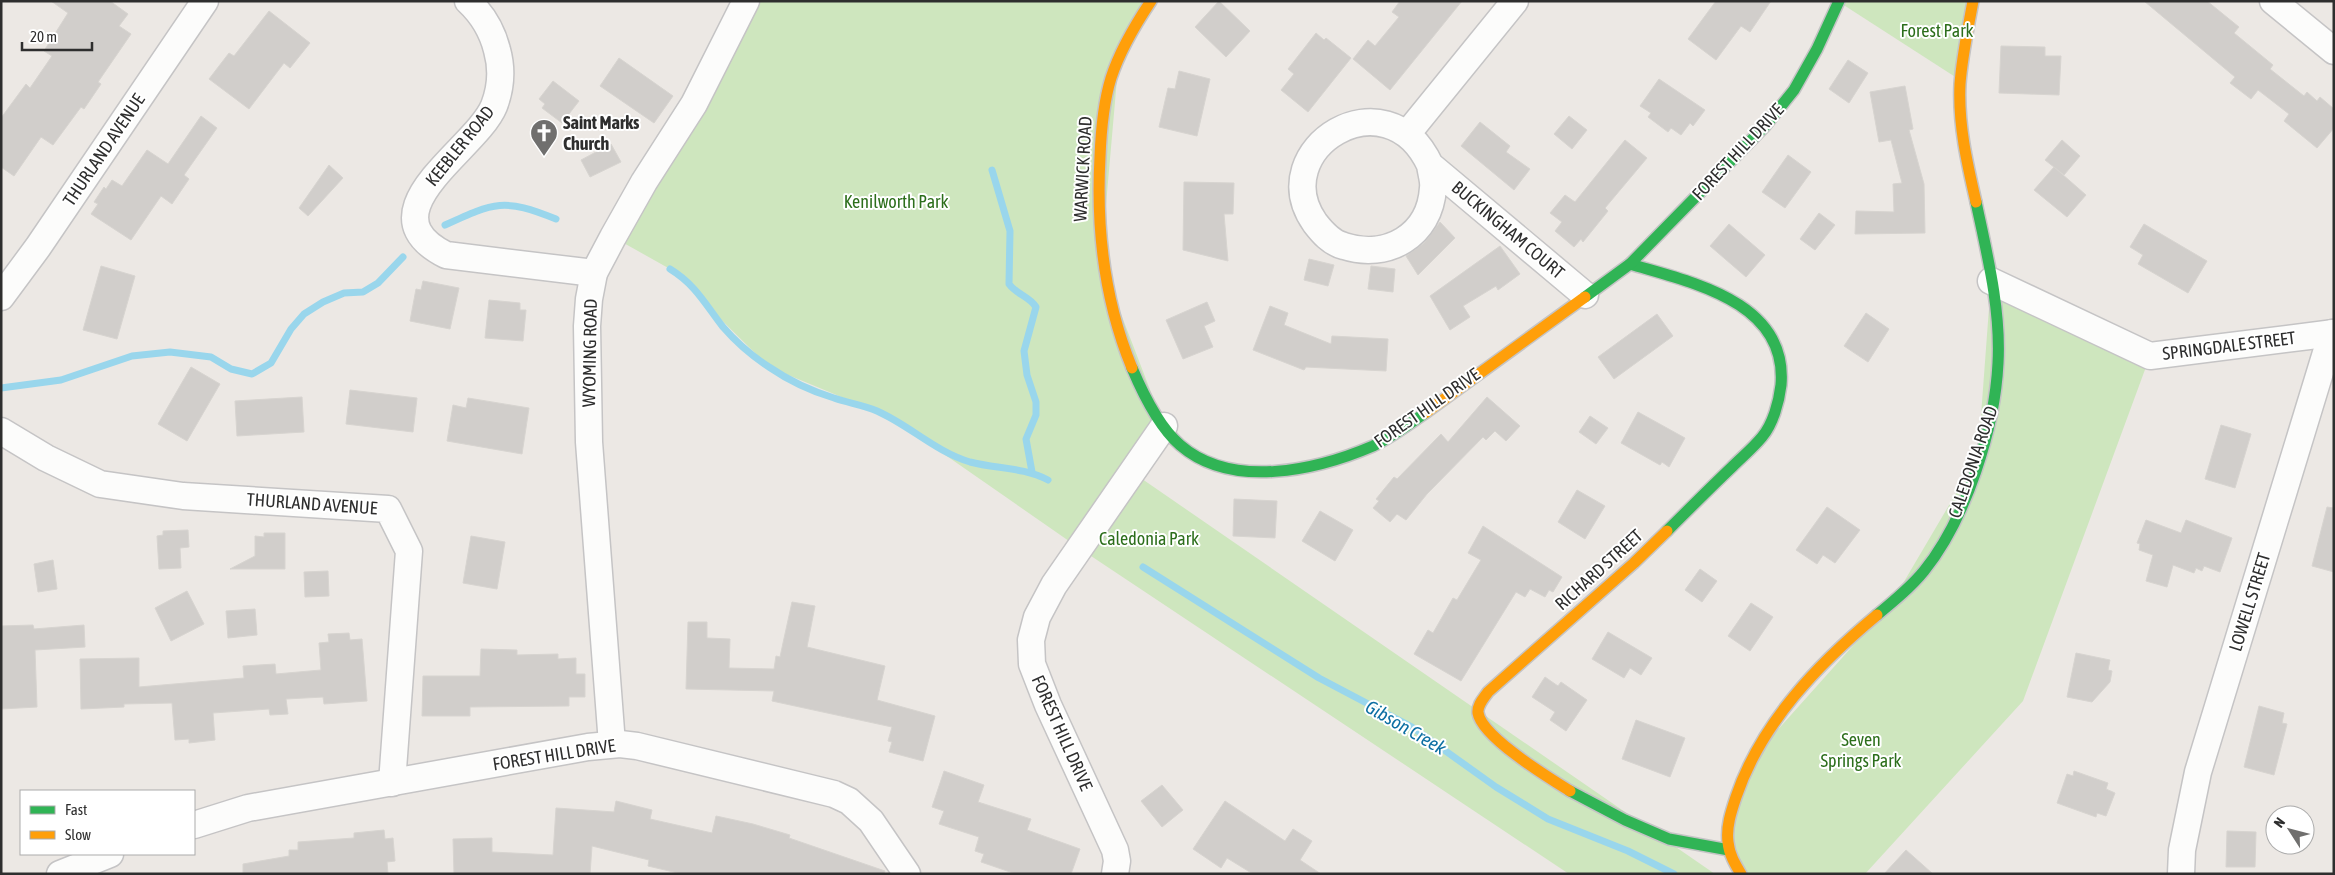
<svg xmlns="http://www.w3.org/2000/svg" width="2335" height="875" font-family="'Asap Condensed',sans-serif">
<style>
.green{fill:#cee6be}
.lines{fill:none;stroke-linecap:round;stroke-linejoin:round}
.stream{stroke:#99d6ec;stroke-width:7}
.building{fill:#d1cecb;stroke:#d7d4d0}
.street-casing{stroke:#c5c4c5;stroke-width:29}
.fast-casing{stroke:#c5c4c5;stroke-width:14}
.slow-casing{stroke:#c5c4c5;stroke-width:14}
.street{stroke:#fcfcfb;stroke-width:26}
.fast{stroke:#30b455;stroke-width:11}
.slow{stroke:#ff9f0a;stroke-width:11}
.labels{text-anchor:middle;stroke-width:4;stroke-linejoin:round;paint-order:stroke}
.park-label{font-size:18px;fill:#2c6e1b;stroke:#fff}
.poi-label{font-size:18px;font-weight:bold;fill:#2e2e2e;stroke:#fff;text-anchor:start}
.street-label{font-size:18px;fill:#2e2e2e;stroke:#fff}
.water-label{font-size:19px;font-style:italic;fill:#0d6fa3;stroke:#fff}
</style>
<rect width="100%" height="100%" fill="#ece8e4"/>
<g class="green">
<polygon points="748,1 1152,1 1119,56 1101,262 1164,426 1132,472 1715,874 1569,874 1079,548 892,418 769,367 670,269 613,237"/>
<polygon points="1839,1 1973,1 1960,80 1839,2"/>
<polygon points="1991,281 2150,356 2023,701 1865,874 1741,874 1729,822 1749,762 1892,602 1978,456"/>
</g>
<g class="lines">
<g class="stream">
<path d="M992,170L1010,231L1009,284C1017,295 1029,296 1036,307L1024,351L1027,375L1036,402V415L1026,439L1032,472"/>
<path d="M445,225C495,202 504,198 556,219"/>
<path d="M670,269C696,285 705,304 723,327C736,342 752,356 769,367C788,380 811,391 834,398C848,403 864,405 877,411C909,425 936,452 970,462C997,469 1023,467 1048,480"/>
<polyline points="1,388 61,380 132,356 170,352 211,357 231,369 252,374 271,363 291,329 304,314 323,302 344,293 363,292 378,283 403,257"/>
<polyline points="1143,567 1319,678 1412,727 1496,787 1548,819 1628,851 1674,874"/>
</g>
</g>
<g class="building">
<polygon points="51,1 110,1 128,14 119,26 131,34 98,82 101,84 84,109 81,107 53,145 41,137 14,176 1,167 1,118 26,84 30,88 52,56 44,51 68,13"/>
<polygon points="1219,1 1250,31 1226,57 1195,27"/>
<polygon points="1400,1 1462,1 1390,90 1353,59 1368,40 1375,46 1399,17 1392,12"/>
<polygon points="1716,1 1771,1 1750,32 1741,26 1716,60 1688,39"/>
<polygon points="2144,1 2207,1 2239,27 2234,33 2273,65 2270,69 2304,96 2307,92 2317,101 2320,97 2334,109 2334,128 2317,148 2284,121 2289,114 2258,90 2251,99 2230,83 2235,77"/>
<polygon points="269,11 310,43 290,68 284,63 249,109 209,79 229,53 234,56"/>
<polygon points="1316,33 1324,40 1326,38 1351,58 1308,112 1281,90 1294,74 1288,69"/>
<polygon points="2001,46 2045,47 2045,56 2061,56 2059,95 1999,93"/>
<polygon points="619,58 673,96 654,123 600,86"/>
<polygon points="1848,60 1868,73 1849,103 1829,89"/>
<polygon points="1179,71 1210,79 1197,136 1159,127 1168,88 1175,89"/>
<polygon points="1659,79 1705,110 1693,126 1690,123 1681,135 1671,128 1668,132 1648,117 1651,113 1640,106"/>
<polygon points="553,81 579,101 562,123 542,108 545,104 539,99"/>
<polygon points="1905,86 1913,129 1909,130 1924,184 1925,233 1855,234 1856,211 1894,212 1893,184 1902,183 1891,140 1879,142 1870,92"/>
<polygon points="201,116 217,128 184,175 189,179 172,204 161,196 131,240 91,214 98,204 94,202 104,187 106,189 112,180 122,186 147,150 168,164"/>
<polygon points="1569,116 1587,130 1572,149 1554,134"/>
<polygon points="1480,122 1510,146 1506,152 1530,169 1514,190 1461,146"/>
<polygon points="1625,140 1647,158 1605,208 1608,211 1583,242 1581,239 1574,247 1555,231 1562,222 1550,213 1565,195 1575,202"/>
<polygon points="2062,140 2080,156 2064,175 2045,160"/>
<polygon points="611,144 621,162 590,177 581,160"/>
<polygon points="1788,155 1811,172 1785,208 1762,192"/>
<polygon points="329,165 343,178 308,216 299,208"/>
<polygon points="2054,167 2086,195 2067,217 2034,190"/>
<polygon points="1184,182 1234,183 1233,214 1224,214 1228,261 1183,250"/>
<polygon points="1819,213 1835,225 1815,250 1800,239"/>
<polygon points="1440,222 1455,238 1418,275 1406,256 1424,243"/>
<polygon points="1729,224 1765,255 1746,277 1710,246"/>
<polygon points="2144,224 2207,261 2188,293 2138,264 2143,255 2130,247"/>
<polygon points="1500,246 1520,274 1498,290 1496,286 1463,306 1470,317 1450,330 1430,296"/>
<polygon points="1309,259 1334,265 1328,286 1304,280"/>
<polygon points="101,266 135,276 117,339 83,330"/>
<polygon points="1371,266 1395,269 1393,292 1368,289"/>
<polygon points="423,281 459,288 450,329 410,321 416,289 421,290"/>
<polygon points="489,300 520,303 520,310 526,310 523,341 485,338"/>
<polygon points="1207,302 1215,321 1204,326 1213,347 1183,359 1166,320"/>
<polygon points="1270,306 1288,313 1284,325 1331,344 1332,336 1388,339 1386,371 1306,367 1304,370 1253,350"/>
<polygon points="1866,313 1889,329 1868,362 1844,346"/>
<polygon points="1657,314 1673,336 1614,379 1598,357"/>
<polygon points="191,367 220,384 187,441 158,424"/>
<polygon points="350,390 417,398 413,432 346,424"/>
<polygon points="302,397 304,432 237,436 235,401"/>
<polygon points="1487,397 1520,426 1506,441 1495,431 1486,440 1483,437 1427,494 1406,520 1397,514 1390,522 1373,508 1379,501 1376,499 1394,477 1397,479 1441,434 1448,442"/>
<polygon points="468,398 529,408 522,454 447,441 453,405 466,408"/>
<polygon points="1638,412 1685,438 1669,467 1662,462 1660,465 1621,443"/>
<polygon points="1590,416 1608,428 1596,444 1579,432"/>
<polygon points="2221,425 2251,434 2235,488 2205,479"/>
<polygon points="1577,490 1605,506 1585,539 1558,522"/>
<polygon points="1234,499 1277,501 1275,538 1233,536"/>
<polygon points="1827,507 1860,530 1835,563 1823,555 1817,564 1796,550"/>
<polygon points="2327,507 2334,508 2334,572 2312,566"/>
<polygon points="1320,511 1353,530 1335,561 1302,541"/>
<polygon points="2146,520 2181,533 2186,520 2232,538 2220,572 2204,566 2202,571 2196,568 2194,573 2173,565 2167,587 2146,581 2153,555 2139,550 2140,544 2137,543"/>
<polygon points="1483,526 1562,577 1553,592 1549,590 1545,597 1530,589 1525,597 1516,592 1461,681 1414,654 1428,630 1433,633 1453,598 1457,600 1481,560 1468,553"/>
<polygon points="188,530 189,547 180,548 181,568 159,569 157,536 163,535 163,531"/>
<polygon points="264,533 285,533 285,569 230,569 255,556 255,536 264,537"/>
<polygon points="471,536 505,542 497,589 463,583"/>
<polygon points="53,560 57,589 38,592 34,564"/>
<polygon points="1700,569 1717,581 1702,602 1685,590"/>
<polygon points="328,571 329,596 305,597 304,572"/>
<polygon points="187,591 204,624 171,641 155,608"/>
<polygon points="792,602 815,606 807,647 885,666 877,700 935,716 923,761 889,752 892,742 888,741 892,727 772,701 774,691 686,689 688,622 707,622 707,638 730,639 729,668 774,669 776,656 780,657 783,643"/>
<polygon points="1751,603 1773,617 1750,651 1728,636"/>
<polygon points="255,609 257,635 228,638 226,611"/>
<polygon points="33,625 34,629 84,625 85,647 35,650 37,707 1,709 1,626"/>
<polygon points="1608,632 1652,658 1641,675 1630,668 1624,678 1592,659"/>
<polygon points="349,633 350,640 362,639 367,701 324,704 323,697 286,699 288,714 270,715 269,709 213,713 215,740 189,743 189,739 175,740 172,703 124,704 124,707 81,709 80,659 139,658 139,687 244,678 243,666 275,664 276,674 321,670 319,643 329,642 328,634"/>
<polygon points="481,649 517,650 517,655 558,654 558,659 576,658 576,674 585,674 585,697 569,697 569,706 470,707 470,716 422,716 423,676 480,676"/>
<polygon points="2076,653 2110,660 2108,670 2112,671 2110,682 2092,702 2067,697"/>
<polygon points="1545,677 1558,686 1561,682 1587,700 1566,731 1550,720 1555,712 1532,697"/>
<polygon points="2259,706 2284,713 2282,723 2287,724 2274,775 2244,767"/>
<polygon points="1636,720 1685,738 1670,777 1622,759"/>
<polygon points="944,771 984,785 978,802 1031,819 1027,830 1080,849 1071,874 1016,874 981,862 984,854 975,851 979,837 939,824 944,811 932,807"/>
<polygon points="2074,771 2108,783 2106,789 2115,793 2106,816 2097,813 2096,817 2057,803 2067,774 2073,776"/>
<polygon points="1162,785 1183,810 1162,827 1141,801"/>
<polygon points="616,801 652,810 650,819 712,833 716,816 753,824 790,835 789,838 885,871 884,874 682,874 648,866 649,860 592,846 590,874 454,874 453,839 492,838 492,852 553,855 556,808 614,812"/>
<polygon points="1225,801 1285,841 1293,829 1312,841 1300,860 1321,874 1253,874 1227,858 1221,868 1193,849"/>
<polygon points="384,830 385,839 393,838 395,861 387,862 388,874 243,874 243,864 289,856 289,850 298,850 298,842 354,838 354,833"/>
<polygon points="2227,831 2256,832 2255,867 2226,867"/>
<polygon points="1906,850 1933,874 1884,874"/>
</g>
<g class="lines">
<defs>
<g id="street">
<path d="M468,1C483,15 492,30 497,50C502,68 501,88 494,106C476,150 361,212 446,255L594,273"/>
<polyline points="2273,1 2334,51"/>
<polyline points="1407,134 1515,1"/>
<path d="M1430,165C1431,173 1434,181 1433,188C1430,236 1387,260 1344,246C1331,243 1322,232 1315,223C1263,149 1387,72 1430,165L1585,295"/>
<polyline points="1991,281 2150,356 2334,333"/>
<polyline points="1,297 38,247 205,1"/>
<polyline points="1,431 46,458 100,484 183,496 388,509 409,551 392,783"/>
<polyline points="612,744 589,442 587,326 589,299 594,273 613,237 644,182 694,104 746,1"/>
<polyline points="194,825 248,808 588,747 620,744 637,746 834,794 849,801 871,821 907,874"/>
<polyline points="60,874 110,854"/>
<polyline points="1115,874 1117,861 1115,850 1048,705 1032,664 1031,640 1037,617 1054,585 1164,426"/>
<polyline points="2181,874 2182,850 2198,772 2332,333"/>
</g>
<g id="fast">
<path d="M1630,264C1690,282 1788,301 1781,385C1779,402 1773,424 1762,437C1753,448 1742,457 1732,467C1710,488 1689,509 1667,531"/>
<polyline points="1585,297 1630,264 1765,126 1794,90 1817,49 1839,1"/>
<path d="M1132,368C1143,394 1159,427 1180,445C1232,490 1317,470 1373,446C1392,437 1408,425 1425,413"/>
<path d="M1877,615C1894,601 1911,587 1924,571C1966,519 1995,428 1998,363C2001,309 1987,254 1976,202"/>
<polyline points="1570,791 1625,820 1669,839 1729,850"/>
</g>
<g id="slow">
<path d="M1973,1C1968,29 1962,56 1960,84C1958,124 1967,163 1976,202"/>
<path d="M1132,368C1104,300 1096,230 1100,157C1101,130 1103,104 1111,78C1120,50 1135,25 1151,1"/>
<polyline points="1425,413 1585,297"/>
<path d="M1570,791C1549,778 1482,737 1478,713C1477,705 1484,698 1488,692L1634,563L1667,531"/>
<path d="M1741,874C1735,864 1729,854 1728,842C1726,827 1731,812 1736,797C1761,723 1818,664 1877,615"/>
</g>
</defs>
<use href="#street" class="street-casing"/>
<use href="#fast" class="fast-casing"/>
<use href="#slow" class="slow-casing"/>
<use href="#street" class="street"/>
<use href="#fast" class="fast"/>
<use href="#slow" class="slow"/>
</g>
<defs>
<symbol id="church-pin" viewBox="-11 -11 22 30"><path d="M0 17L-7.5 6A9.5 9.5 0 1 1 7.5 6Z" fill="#706f6e" stroke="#fff"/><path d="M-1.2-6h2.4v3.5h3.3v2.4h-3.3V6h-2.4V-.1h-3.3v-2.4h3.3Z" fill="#fff"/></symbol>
</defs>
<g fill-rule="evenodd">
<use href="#church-pin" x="528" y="117" width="32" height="43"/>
</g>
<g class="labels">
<g class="park-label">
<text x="1937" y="37">Forest Park</text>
<text x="896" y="208">Kenilworth Park</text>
<text x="1149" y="545">Caledonia Park</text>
<text x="1861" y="746">Seven<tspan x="1861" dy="21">Springs Park</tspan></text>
</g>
<g class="poi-label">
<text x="563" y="129">Saint Marks<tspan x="563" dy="21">Church</tspan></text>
</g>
<g class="street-label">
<text transform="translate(460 146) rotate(-51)" y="6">KEEBLER ROAD</text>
<text transform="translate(104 150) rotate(-56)" y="6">THURLAND AVENUE</text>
<text transform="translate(1738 152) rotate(-47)" y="6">FOREST HILL DRIVE</text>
<text transform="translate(1083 169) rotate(-87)" y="6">WARWICK ROAD</text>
<text transform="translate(1508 230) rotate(40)" y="6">BUCKINGHAM COURT</text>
<text transform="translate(2229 346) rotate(-7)" y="6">SPRINGDALE STREET</text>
<text transform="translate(590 353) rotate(-89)" y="6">WYOMING ROAD</text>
<text transform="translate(1427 408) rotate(-35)" y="6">FOREST HILL DRIVE</text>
<text transform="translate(1973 462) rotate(-71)" y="6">CALEDONIA ROAD</text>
<text transform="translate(312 504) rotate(4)" y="6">THURLAND AVENUE</text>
<text transform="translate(1599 570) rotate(-42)" y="6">RICHARD STREET</text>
<text transform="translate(2250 602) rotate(-73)" y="6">LOWELL STREET</text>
<text transform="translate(1062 733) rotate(66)" y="6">FOREST HILL DRIVE</text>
<text transform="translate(554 755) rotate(-9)" y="6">FOREST HILL DRIVE</text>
</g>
<g class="water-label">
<text transform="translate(1406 727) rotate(30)" y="7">Gibson Creek</text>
</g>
</g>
<rect width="2335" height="875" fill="none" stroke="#2e2e2e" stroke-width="5"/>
<rect x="20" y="790" width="175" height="65" fill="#ffffff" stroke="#ababab"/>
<rect x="30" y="806" width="25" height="8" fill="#30b455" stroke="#ababab"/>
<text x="65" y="815" font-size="15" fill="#2e2e2e">Fast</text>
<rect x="30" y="831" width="25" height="8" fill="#ff9f0a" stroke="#ababab"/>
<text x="65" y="840" font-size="15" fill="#2e2e2e">Slow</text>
<g transform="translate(2290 830) rotate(306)"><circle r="24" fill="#ffffff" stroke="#ababab"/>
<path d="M0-4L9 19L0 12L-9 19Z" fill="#706f6e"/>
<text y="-8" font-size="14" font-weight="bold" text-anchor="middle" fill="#2e2e2e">N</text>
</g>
<path d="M22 42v8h70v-8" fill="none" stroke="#2e2e2e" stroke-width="2.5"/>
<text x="30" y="42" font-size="15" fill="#2e2e2e" stroke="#ffffff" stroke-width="4" paint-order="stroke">20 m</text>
</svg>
